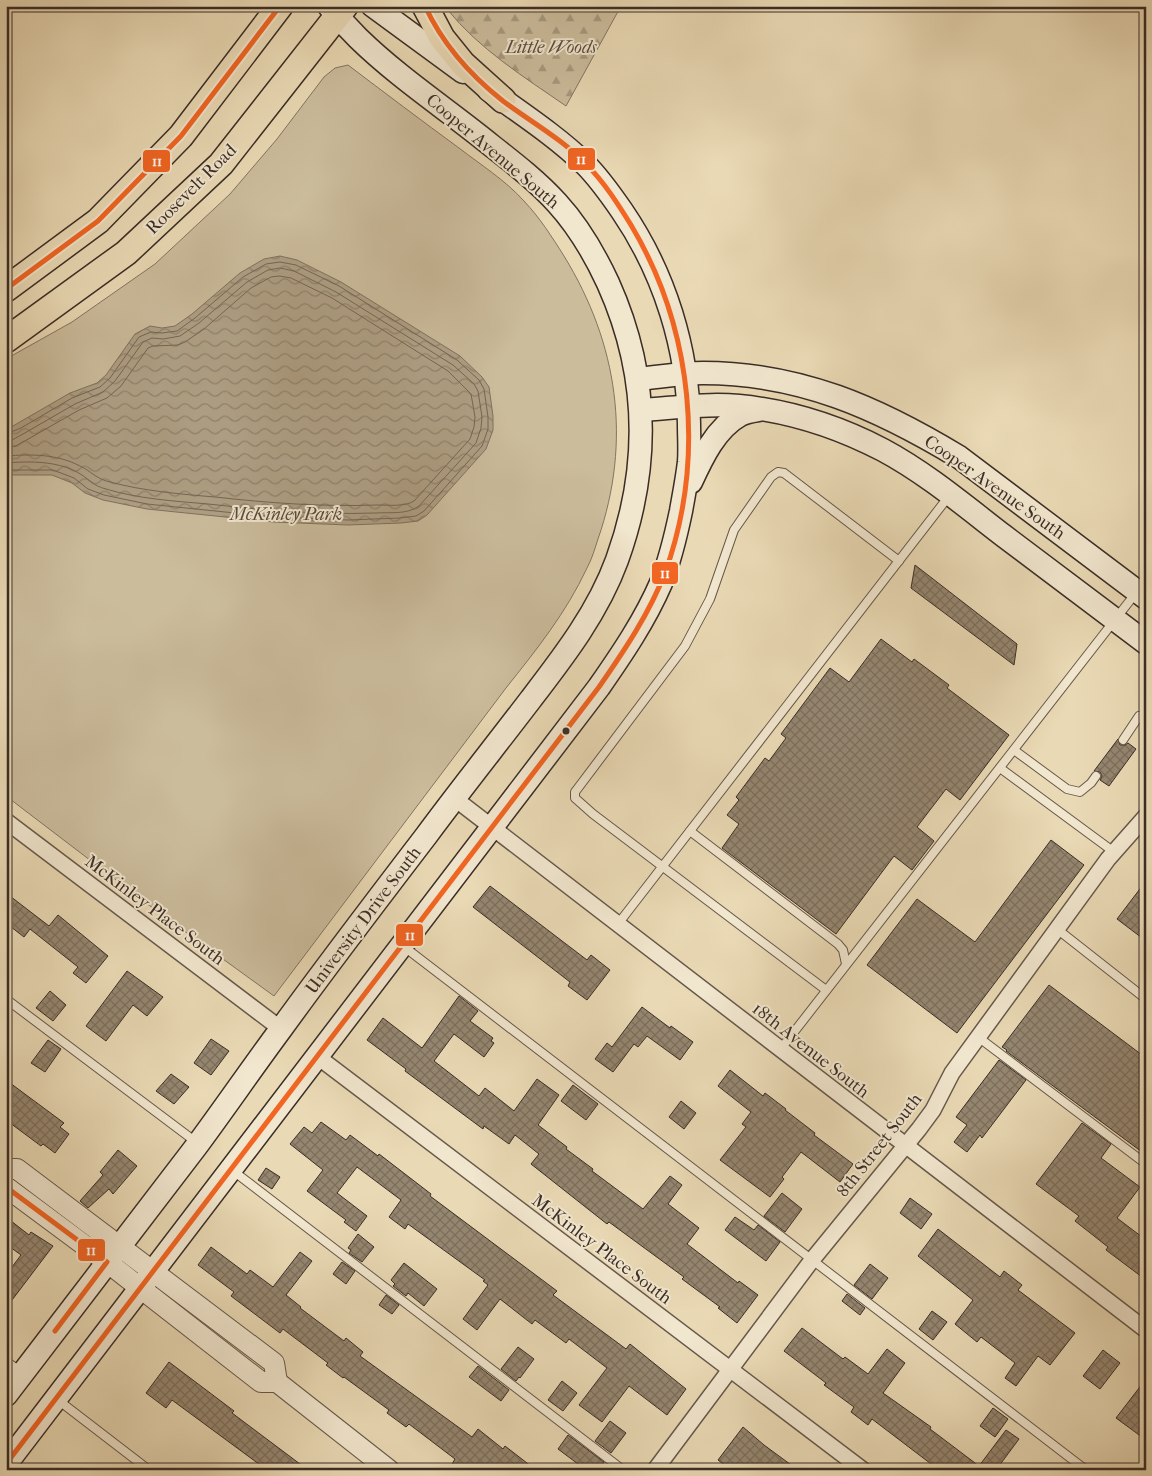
<svg xmlns="http://www.w3.org/2000/svg" width="1152" height="1476" font-family="'IM FELL French Canon',serif">
<style>
.forest{fill:url(#forest-firs);stroke:#837461}
.park{fill:#cbbc9c;stroke:#837461}
.water{fill:url(#water-waves);stroke:#80715e}
.lines{fill:none;stroke-linecap:round;stroke-linejoin:round}
.shore{stroke:#746655;stroke-width:1}
.building{fill:url(#building-cross-hatch);stroke:#3b2d26}
.service-casing{stroke:#66584a;stroke-width:10}
.minor-casing{stroke:#66584a;stroke-width:18}
.tertiary-casing{stroke:#66584a;stroke-width:22}
.secondary-casing{stroke:#3b2d26;stroke-width:25}
.primary-casing{stroke:#3b2d26;stroke-width:28}
.service{stroke:#f1e6ce;stroke-width:8}
.minor{stroke:#f1e6ce;stroke-width:15}
.tertiary{stroke:#f1e6ce;stroke-width:20}
.secondary{stroke:#f1e6ce;stroke-width:22}
.primary{stroke:#e9d9b4;stroke-width:25}
.bus-1-casing{stroke:#f1e6ce;stroke-width:9}
.bus-1{stroke:#f26522;stroke-width:5}
.bus-dot{fill:#3b2d26;stroke:#f1e6ce;stroke-width:2}
.labels{text-anchor:middle;stroke-width:4;stroke-linejoin:round;paint-order:stroke}
.park-label{font-size:18px;font-style:italic;fill:#584a3e;stroke:#f1e6ce}
.street-label{font-size:18px;fill:#3b2d26;stroke:#f1e6ce}
.line-badge{stroke:#f1e6ce;stroke-width:2}
.badge-label{font-size:14px;text-anchor:middle;font-weight:bold;fill:#fff}
</style>
<defs>
<pattern id="forest-firs" width="22" height="20" patternUnits="userSpaceOnUse" patternTransform="scale(1.25)"><rect width="22" height="20" fill="#cbbc9c"/><path d="M5 1l3.5 6h-7zM16 11l3.5 6h-7z" fill="#a6997f"/></pattern>
<pattern id="water-waves" width="16" height="10" patternUnits="userSpaceOnUse" patternTransform="scale(1.25)"><rect width="16" height="10" fill="#ae9f84"/><path d="M0 5q4-4 8 0t8 0" fill="none" stroke="#8f826c"/></pattern>
<pattern id="building-cross-hatch" width="8" height="8" patternUnits="userSpaceOnUse" patternTransform="scale(1.25)"><rect width="8" height="8" fill="#958670"/><path d="M0 0l8 8M0 8l8-8" fill="none" stroke="#7b6e5c"/></pattern>
</defs>
<rect width="100%" height="100%" fill="#e9d9b4"/>
<filter id="stains"><feTurbulence type="fractalNoise" baseFrequency=".004" numOctaves="4"/><feColorMatrix values="0 0 0 0 .2 0 0 0 0 .09 0 0 0 0 .02 0 0 0 .5 -.17"/></filter>
<radialGradient id="worn" r=".72"><stop offset=".6" stop-color="#630" stop-opacity="0"/><stop offset="1" stop-color="#630" stop-opacity=".3"/></radialGradient>
<path class="forest" d="M449,6H621L566,106C524,77 479,49 447,9Z"/>
<path class="park" d="M348,65C385,93 422,121 459,148C481,165 505,180 524,201C540,218 552,237 564,256C618,344 632,441 598,539C595,548 592,559 587,568C566,613 537,649 506,688L274,996L158,912L6,796V359L72,322L155,264L230,194L277,139L324,77L335,68Z"/>
<polygon class="water" points="280,256 297,260 341,282 460,356 482,377 489,387 493,416 493,430 486,449 427,515 418,521 401,523 348,525 274,522 147,509 103,500 85,493 72,483 52,475 6,475 6,430 70,393 97,383 106,375 135,334 150,326 162,328 175,326 192,314 240,273 264,259"/>
<g class="lines">
<g class="shore">
<polyline points="6,434 21,428 72,398 100,387 110,378 139,337 151,332 162,333 177,331 195,318 243,277 266,264 280,262 296,265 339,286 457,360 479,380 484,389 488,417 488,429 482,446 424,511 416,516 400,518 348,520 274,517 147,504 104,495 88,489 74,478 53,470 6,470"/>
<path d="M6,440H12L23,434L75,404L103,392L115,381L143,342L152,338L163,339L180,336L199,323L247,282L268,270L280,268L294,271L336,292L453,365L474,384L478,391L482,417L481,428L476,443L419,506C407,515 389,512 375,513C319,515 263,510 208,504C174,501 139,499 106,489C93,486 88,478 77,472C56,461 30,461 6,463"/>
<path d="M6,448L16,446L79,410L107,398L121,386L148,348L153,346L178,345L185,342L204,329L251,288L271,277L279,276L291,278L332,298L448,371L471,394L475,417L474,427L470,439L414,501C405,507 388,505 377,505C323,507 269,503 215,497C179,494 144,491 110,482C96,479 91,471 80,466C57,454 32,454 6,456"/>
</g>
</g>
<g class="building">
<polygon points="915,565 1017,644 1014,665 911,588"/>
<polygon points="881,639 912,662 914,659 949,685 947,688 1009,735 960,800 946,789 917,827 934,841 912,870 894,856 836,934 722,848 739,824 727,815 739,800 736,797 765,758 769,761 786,738 781,734 830,668 849,682"/>
<polygon points="1118,739 1120,745 1125,745 1128,743 1136,749 1109,786 1100,780 1102,776 1100,772 1094,771"/>
<polygon points="1051,840 1084,865 957,1033 867,965 917,899 975,942"/>
<polygon points="1146,881 1146,941 1117,919"/>
<polygon points="490,886 587,960 591,955 610,970 587,1000 568,986 570,982 473,907"/>
<polygon points="6,893 49,926 58,915 108,956 86,983 73,973 78,967 30,929 24,937 6,923"/>
<polygon points="127,971 163,997 147,1016 133,1005 106,1041 86,1026"/>
<polygon points="1049,985 1146,1058 1146,1155 1006,1051 1007,1050 1002,1047"/>
<polygon points="50,991 66,1005 53,1021 36,1008"/>
<polygon points="459,996 478,1011 470,1021 493,1038 491,1041 494,1043 484,1057 454,1034 434,1061 479,1096 485,1088 514,1111 537,1079 559,1095 538,1125 567,1147 566,1149 593,1169 592,1171 643,1209 670,1176 682,1185 668,1204 699,1228 687,1244 738,1283 739,1281 758,1295 737,1323 718,1308 720,1307 682,1279 684,1277 609,1222 607,1224 531,1164 539,1154 515,1135 509,1144 484,1126 483,1129 405,1071 406,1069 367,1040 383,1018 422,1048"/>
<polygon points="642,1007 670,1028 671,1026 693,1042 680,1060 647,1036 638,1047 634,1044 613,1072 595,1059 607,1043 612,1047"/>
<polygon points="211,1039 229,1051 211,1075 194,1063"/>
<polygon points="48,1040 61,1049 45,1072 31,1063"/>
<polygon points="999,1060 1026,1080 982,1138 980,1135 967,1152 954,1142 967,1125 956,1117"/>
<polygon points="730,1070 763,1096 765,1093 786,1109 785,1110 815,1133 814,1135 853,1164 840,1182 801,1152 782,1177 784,1179 770,1197 720,1160 746,1127 742,1124 751,1112 718,1086"/>
<polygon points="171,1074 189,1087 174,1104 156,1091"/>
<polygon points="6,1080 64,1123 60,1127 69,1134 55,1153 43,1144 41,1146 6,1120"/>
<polygon points="573,1085 598,1104 586,1120 561,1101"/>
<polygon points="681,1101 696,1113 684,1129 669,1117"/>
<polygon points="321,1122 346,1140 350,1135 378,1156 379,1154 431,1194 430,1196 557,1291 553,1295 626,1349 630,1344 686,1389 667,1415 629,1386 602,1422 579,1405 607,1368 569,1339 566,1343 535,1320 532,1324 500,1299 477,1330 463,1319 488,1285 483,1281 485,1280 408,1224 405,1229 389,1217 401,1200 357,1167 337,1193 367,1216 356,1231 344,1222 346,1220 307,1191 323,1170 290,1144 304,1127 312,1133"/>
<polygon points="1082,1123 1111,1144 1101,1158 1140,1187 1117,1218 1146,1240 1146,1280 1106,1250 1108,1247 1075,1221 1079,1216 1036,1184"/>
<polygon points="118,1150 137,1166 113,1194 109,1189 88,1208 80,1201 103,1175 100,1172"/>
<polygon points="266,1168 280,1177 272,1189 258,1180"/>
<polygon points="782,1193 802,1209 785,1232 764,1216"/>
<polygon points="910,1198 932,1214 921,1229 900,1213"/>
<polygon points="6,1217 29,1235 31,1232 53,1246 6,1308 6,1275 21,1255 6,1244"/>
<polygon points="735,1217 754,1230 758,1225 780,1242 766,1261 725,1230"/>
<polygon points="938,1229 1000,1277 1004,1271 1022,1285 1018,1290 1075,1333 1050,1365 1038,1356 1016,1386 1005,1378 1015,1363 981,1337 977,1342 955,1324 973,1300 918,1256"/>
<polygon points="358,1234 374,1247 362,1262 349,1253 351,1250 348,1248"/>
<polygon points="211,1247 247,1274 250,1270 273,1287 300,1252 312,1261 286,1295 301,1307 300,1308 344,1341 346,1338 363,1352 360,1356 472,1437 478,1429 503,1449 505,1446 536,1470 460,1470 452,1464 455,1459 409,1424 406,1427 387,1413 389,1410 344,1377 343,1378 326,1365 328,1363 283,1329 280,1333 231,1296 234,1292 198,1265"/>
<polygon points="342,1262 355,1271 346,1284 333,1274"/>
<polygon points="404,1263 437,1289 424,1306 408,1293 406,1296 393,1286 395,1284 391,1280"/>
<polygon points="870,1264 888,1278 872,1299 854,1285"/>
<polygon points="847,1294 865,1308 860,1315 842,1301"/>
<polygon points="386,1295 399,1305 392,1314 379,1305"/>
<polygon points="932,1311 947,1322 933,1340 919,1329"/>
<polygon points="802,1328 843,1359 845,1357 868,1374 887,1349 905,1363 883,1393 931,1427 930,1429 979,1466 1006,1430 1019,1439 996,1470 939,1470 872,1419 868,1425 851,1412 854,1407 824,1385 826,1383 784,1351"/>
<polygon points="518,1347 534,1359 520,1378 519,1377 516,1381 501,1369"/>
<polygon points="1103,1350 1120,1363 1100,1389 1083,1376"/>
<polygon points="169,1362 234,1411 232,1413 308,1470 267,1470 172,1400 166,1408 146,1393"/>
<polygon points="478,1366 509,1390 501,1401 469,1377"/>
<polygon points="1146,1379 1146,1440 1116,1418"/>
<polygon points="562,1381 577,1393 563,1411 548,1400"/>
<polygon points="993,1408 1008,1419 995,1437 980,1426"/>
<polygon points="610,1421 626,1433 611,1453 595,1441"/>
<polygon points="743,1427 764,1445 798,1470 731,1470 718,1460"/>
<polygon points="568,1435 604,1462 598,1470 586,1470 558,1449"/>
</g>
<g class="lines">
<defs>
<g id="service">
<polyline points="1123,740 1139,716"/>
<polyline points="1014,750 1067,789 1080,792 1091,783 1096,776"/>
<polyline points="1000,768 1114,852"/>
<polyline points="690,831 838,944 843,950 846,964"/>
<polyline points="618,924 949,496"/>
<polyline points="1057,929 1146,999"/>
<polyline points="403,946 1086,1470"/>
<polyline points="826,990 593,814 575,798 575,792 685,646 710,599 734,530 771,477 778,472 784,473 899,561"/>
<polyline points="6,999 196,1142"/>
<polyline points="978,1037 1146,1164"/>
<polyline points="780,1050 1135,594"/>
<polyline points="232,1170 623,1470"/>
<polyline points="6,1361 21,1372"/>
<polyline points="58,1400 149,1470"/>
</g>
<g id="minor">
<polyline points="454,798 1146,1330"/>
<polyline points="6,821 281,1029"/>
<polyline points="318,1057 863,1470"/>
<polyline points="655,1470 812,1260 919,1129 933,1110 952,1073 1108,859 1146,816"/>
</g>
<g id="tertiary">
<polyline points="6,1169 17,1169 274,1363 277,1382"/>
<polyline points="6,1187 107,1262 261,1382 277,1382 389,1470"/>
</g>
<g id="secondary">
<polyline points="373,6 463,72"/>
<path d="M638,379C660,377 681,373 703,373C800,373 878,408 959,457L1146,598"/>
<path d="M641,410C673,408 707,403 739,406C790,411 839,427 883,450C926,473 965,506 1004,536C1051,571 1098,607 1146,643"/>
<path d="M691,482C702,458 716,428 740,415C746,412 753,411 759,410"/>
<path d="M6,1395C69,1313 132,1231 195,1148C224,1109 252,1068 281,1029C328,964 377,900 426,836C460,790 496,745 531,699C564,656 598,612 617,560C651,466 649,374 608,283C595,255 578,226 557,203C538,182 515,164 492,146C448,110 399,78 358,38C348,28 338,17 329,6"/>
<path d="M6,1464L599,687C622,654 645,620 661,583C670,560 676,535 681,511C684,494 687,479 689,462C690,450 689,437 689,424C688,349 665,274 622,211C611,195 599,178 585,164C556,136 522,114 489,90"/>
</g>
<g id="primary">
<polyline points="425,6 442,38 463,64 503,100"/>
<polyline points="6,289 98,221 181,136 280,6"/>
<polyline points="6,340 126,253 221,164 345,6"/>
</g>
</defs>
<use href="#service" class="service-casing"/>
<use href="#minor" class="minor-casing"/>
<use href="#tertiary" class="tertiary-casing"/>
<use href="#secondary" class="secondary-casing"/>
<use href="#primary" class="primary-casing"/>
<use href="#service" class="service"/>
<use href="#minor" class="minor"/>
<use href="#tertiary" class="tertiary"/>
<use href="#secondary" class="secondary"/>
<use href="#primary" class="primary"/>
<defs>
<g id="bus-1">
<polyline points="6,289 98,221 181,136 280,6"/>
<polyline points="6,1187 107,1262 55,1331"/>
<path d="M6,1464L599,687C624,651 649,614 665,573C706,459 693,329 631,225C618,204 604,182 586,164C562,139 531,122 503,101C470,75 443,45 425,6"/>
</g>
</defs>
<use href="#bus-1" class="bus-1-casing"/>
<use href="#bus-1" class="bus-1"/>
</g>
<circle class="bus-dot" cx="566" cy="731" r="4.5"/>
<g class="labels">
<g class="park-label">
<text x="551" y="53">Little Woods</text>
<text x="286" y="520">McKinley Park</text>
</g>
<g class="street-label">
<text transform="translate(493 151) rotate(40)" y="6">Cooper Avenue South</text>
<text transform="translate(191 189) rotate(-45)" y="6">Roosevelt Road</text>
<text transform="translate(995 487) rotate(35)" y="6">Cooper Avenue South</text>
<text transform="translate(155 910) rotate(37)" y="6">McKinley Place South</text>
<text transform="translate(363 920) rotate(-53)" y="6">University Drive South</text>
<text transform="translate(811 1050) rotate(38)" y="6">18th Avenue South</text>
<text transform="translate(879 1145) rotate(-52)" y="6">8th Street South</text>
<text transform="translate(602 1249) rotate(37)" y="6">McKinley Place South</text>
</g>
</g>
<g class="line-badge">
<rect x="567" y="147" width="29" height="24" rx="5" fill="#f26522"/>
<rect x="142" y="149" width="29" height="24" rx="5" fill="#f26522"/>
<rect x="651" y="561" width="28" height="24" rx="5" fill="#f26522"/>
<rect x="395" y="923" width="29" height="24" rx="5" fill="#f26522"/>
<rect x="77" y="1238" width="29" height="24" rx="5" fill="#f26522"/>
</g>
<g class="badge-label">
<text x="581" y="164">11</text>
<text x="157" y="166">11</text>
<text x="665" y="578">11</text>
<text x="410" y="940">11</text>
<text x="91" y="1255">11</text>
</g>
<rect width="1152" height="1476" fill="none" stroke="#e9d9b4" stroke-width="25"/>
<rect x="8" y="8" width="1137" height="1461" fill="none" stroke="#3b2d26" stroke-width="2.5"/>
<rect x="12" y="12" width="1127" height="1451" fill="none" stroke="#3b2d26"/>
<rect width="100%" height="100%" filter="url(#stains)"/>
<rect width="100%" height="100%" fill="url(#worn)"/>
</svg>
